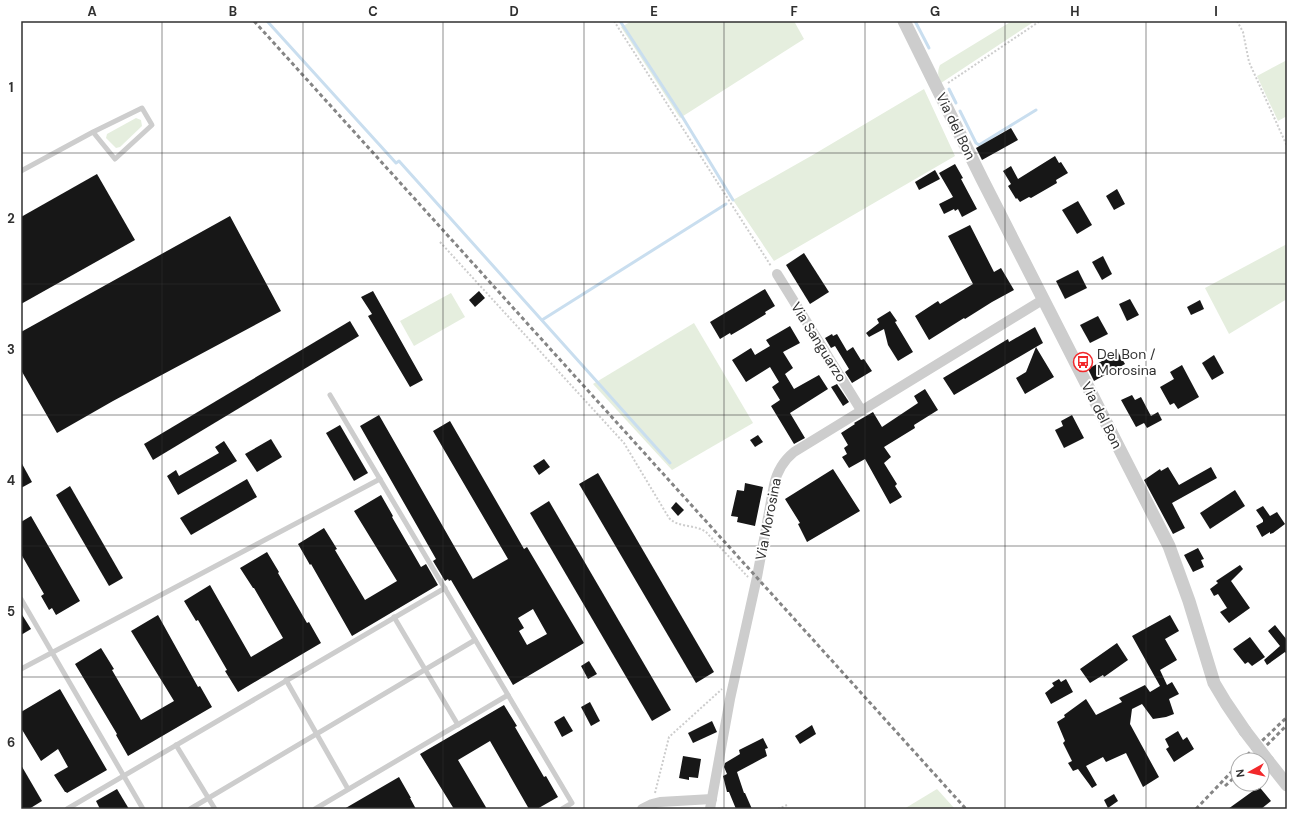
<svg xmlns="http://www.w3.org/2000/svg" width="1308" height="830" font-family="'DM Sans',sans-serif">
<style>
.green{fill:#e5eede}
.lines{fill:none;stroke-linecap:round;stroke-linejoin:round}
.stream{stroke:#c9deef;stroke-width:3}
.building{fill:#171717;fill-rule:evenodd}
.path{stroke:#cdcdcd;stroke-width:2;stroke-dasharray:2 2;stroke-linecap:butt}
.service{stroke:#cdcdcd;stroke-width:5}
.minor{stroke:#cdcdcd;stroke-width:10}
.tertiary{stroke:#cdcdcd;stroke-width:13}
.rail{stroke:#858585;stroke-width:3;stroke-dasharray:4 3;stroke-linecap:butt}
.tertiary-bridge{stroke:#cdcdcd;stroke-width:13}
.grid{fill:none;stroke:#303030;stroke-width:1;stroke-opacity:0.55}
.labels{text-anchor:middle;stroke-width:4;stroke-linejoin:round;paint-order:stroke}
.street-label{font-size:14px;fill:#303030;stroke:#fff}
.poi-label{font-size:14px;fill:#303030;stroke:#fff;text-anchor:start}
.neatline{fill:none;stroke:#303030;stroke-width:1.5}
.grid-label{font-size:13px;text-anchor:middle;font-weight:bold;fill:#303030}
</style>
<rect width="100%" height="100%" fill="#fff"/>
<g class="green">
<polygon points="632,21 794,21 804,39 680,118 621,27"/>
<path d="M1012,21H1035L941,83C938,76 937,72 940,65Z"/>
<polygon points="1287,60 1287,116 1278,121 1257,76"/>
<polygon points="924,89 955,156 774,261 733,200 811,156"/>
<polygon points="136,118 141,120 142,126 120,147 116,148 106,138 107,134"/>
<polygon points="1287,244 1287,299 1229,334 1205,288"/>
<polygon points="451,293 465,317 414,346 400,321"/>
<polygon points="694,323 753,423 672,470 593,384"/>
<polygon points="937,789 955,809 904,809"/>
</g>
<g class="lines">
<g class="stream">
<polyline points="267,21 396,163 399,161 670,463"/>
<polyline points="620,21 680,113 733,200"/>
<polyline points="915,21 929,48"/>
<polyline points="949,89 956,103"/>
<polyline points="960,111 976,143 979,145 1036,110"/>
<polyline points="542,320 726,204"/>
</g>
</g>
<g class="building">
<polygon points="1011,128 1018,140 982,160 976,148"/>
<polygon points="1055,156 1059,163 1061,162 1068,173 1056,180 1057,183 1031,198 1029,197 1020,202 1017,198 1016,199 1008,186 1011,184 1003,171 1011,166 1018,179"/>
<polygon points="955,164 963,178 961,179 977,209 962,217 958,209 955,211 954,209 944,214 939,204 953,197 939,173"/>
<polygon points="935,170 940,179 919,190 915,182"/>
<polygon points="97,174 135,240 21,304 21,217"/>
<polygon points="1117,189 1125,204 1114,210 1106,196"/>
<polygon points="1078,201 1092,225 1077,234 1062,210"/>
<polygon points="230,216 281,311 113,401 57,433 21,370 21,332"/>
<polygon points="970,225 994,272 1001,268 1014,290 992,302 965,319 964,318 929,340 915,316 938,301 940,304 973,284 948,236"/>
<polygon points="804,253 829,292 810,304 786,265"/>
<polygon points="1103,256 1112,274 1102,280 1092,262"/>
<polygon points="1078,270 1087,288 1065,299 1056,281"/>
<polygon points="765,289 775,306 765,312 766,314 743,328 731,335 730,333 720,339 710,322"/>
<polygon points="373,291 423,380 410,387 368,316 372,314 361,297"/>
<polygon points="479,291 485,298 475,307 469,300"/>
<polygon points="1130,299 1139,315 1127,321 1119,304"/>
<polygon points="1200,300 1204,309 1191,315 1187,307"/>
<polygon points="890,311 897,321 895,322 913,352 898,361 888,345 884,329 869,337 866,333 879,323 877,319"/>
<polygon points="1098,316 1108,334 1090,343 1080,325"/>
<polygon points="350,321 359,336 153,460 144,444"/>
<polygon points="790,326 800,343 783,352 793,368 785,374 794,389 819,375 828,389 790,413 805,438 794,444 771,406 780,400 772,387 779,382 770,367 746,382 732,360 751,348 755,355 770,346 766,340"/>
<polygon points="1035,327 1043,343 1036,347 1054,377 1025,394 1016,378 1026,372 1036,347 954,395 943,378 1008,339 1009,342"/>
<polygon points="832,334 833,336 837,334 847,351 853,347 861,360 864,359 872,371 852,383 845,372 849,369 835,346 831,348 825,338"/>
<polygon points="1118,352 1125,364 1094,381 1088,369"/>
<polygon points="1214,355 1224,373 1212,380 1202,363"/>
<polygon points="1182,365 1199,397 1178,409 1174,403 1170,405 1160,387 1174,379 1170,372"/>
<polygon points="837,384 849,402 843,406 831,387"/>
<polygon points="925,389 938,410 914,425 915,428 884,447 891,457 884,463 897,484 895,486 902,497 890,504 865,459 849,468 842,457 847,454 844,448 848,445 841,433 855,424 854,423 873,412 882,427 918,403 914,396"/>
<polygon points="1132,395 1135,400 1141,397 1151,416 1158,412 1162,420 1147,428 1144,423 1136,427 1121,400"/>
<path d="M379,415L473,579L508,559L433,431L450,421L524,549L527,547L584,643L513,685L451,580L449,581L448,579L445,581L433,561L436,559L360,426ZM533,609L547,634L527,645L519,631L524,628L518,618Z"/>
<polygon points="1072,415 1084,438 1064,448 1055,430 1063,426 1061,421"/>
<polygon points="340,425 368,473 354,481 326,433"/>
<polygon points="758,435 763,442 755,447 750,440"/>
<polygon points="271,439 282,457 257,472 245,454"/>
<polygon points="224,441 237,461 178,495 167,476 176,470 179,476 219,453 215,447"/>
<polygon points="544,459 550,467 539,475 533,466"/>
<polygon points="21,462 32,482 21,488"/>
<polygon points="1168,467 1179,485 1211,467 1217,478 1172,503 1185,528 1173,534 1144,480 1160,469 1161,471"/>
<polygon points="833,469 860,511 807,542 798,524 800,523 785,499"/>
<polygon points="598,473 714,672 696,683 579,484"/>
<polygon points="247,479 257,497 191,535 180,518"/>
<polygon points="745,483 763,487 755,526 737,522 738,517 731,516 737,490 744,491"/>
<polygon points="70,486 123,578 109,586 56,495"/>
<polygon points="1235,490 1245,506 1210,529 1200,513"/>
<polygon points="381,495 393,516 392,517 421,567 426,564 438,585 352,636 311,564 310,565 298,544 324,528 337,549 335,550 365,600 397,581 354,511"/>
<polygon points="549,501 671,710 652,721 530,513"/>
<polygon points="676,502 684,510 678,516 671,508"/>
<polygon points="1263,506 1270,516 1277,512 1285,524 1273,533 1270,534 1270,532 1262,537 1256,526 1263,522 1263,520 1256,510"/>
<polygon points="31,516 80,601 56,615 52,608 49,610 41,596 44,594 21,554 21,522"/>
<polygon points="1198,548 1204,559 1201,560 1204,567 1193,572 1184,555"/>
<polygon points="267,552 279,572 278,573 307,623 309,622 321,643 238,692 225,671 227,670 198,620 196,621 184,601 210,585 251,657 283,638 254,588 253,588 240,568"/>
<polygon points="1240,565 1243,569 1231,581 1250,608 1229,623 1220,612 1227,608 1218,594 1214,596 1210,589 1218,583 1216,581"/>
<polygon points="21,613 31,629 21,635"/>
<polygon points="158,615 198,687 200,686 212,707 128,756 116,735 117,734 75,664 101,648 114,669 112,670 141,720 174,701 131,631"/>
<polygon points="1170,615 1179,631 1165,639 1177,660 1160,670 1167,685 1172,682 1179,694 1169,699 1174,714 1166,717 1153,719 1142,704 1132,709 1130,724 1159,777 1143,787 1126,753 1106,762 1103,757 1086,766 1097,785 1092,788 1078,769 1073,771 1068,763 1072,761 1063,743 1065,741 1057,722 1065,717 1064,715 1086,699 1096,715 1122,702 1119,698 1145,685 1150,692 1160,686 1132,636"/>
<polygon points="1275,625 1287,640 1287,654 1285,652 1267,665 1264,660 1280,646 1268,631"/>
<polygon points="1250,637 1265,657 1252,666 1248,662 1245,664 1233,649"/>
<polygon points="1117,643 1128,660 1104,677 1103,675 1090,683 1080,669"/>
<polygon points="589,661 597,674 588,679 581,666"/>
<polygon points="1059,679 1061,682 1066,679 1073,692 1051,704 1045,693 1054,686 1052,683"/>
<polygon points="60,689 107,770 67,793 66,792 65,792 54,775 68,767 58,749 41,761 21,728 21,712"/>
<polygon points="590,702 600,721 591,726 581,707"/>
<polygon points="504,705 517,726 515,727 544,777 546,776 558,797 537,809 529,809 490,741 458,760 487,809 454,809 420,754"/>
<polygon points="564,716 573,731 562,737 554,722"/>
<polygon points="712,721 717,732 693,743 688,733"/>
<polygon points="812,725 816,734 800,744 795,736"/>
<polygon points="1178,731 1183,740 1187,737 1194,749 1174,762 1166,749 1169,747 1165,739"/>
<polygon points="763,738 768,748 765,749 767,756 737,772 744,793 745,793 752,809 736,809 729,792 727,792 723,776 727,774 724,767 725,763 740,754 739,750"/>
<polygon points="683,756 701,759 698,778 689,777 689,780 679,778"/>
<polygon points="21,765 42,801 29,809 21,809"/>
<polygon points="399,777 411,798 410,798 416,809 344,809"/>
<polygon points="1257,784 1271,801 1261,809 1228,809 1253,791 1251,788"/>
<polygon points="117,789 129,809 100,809 96,801"/>
<polygon points="1114,794 1118,801 1108,808 1104,800"/>
</g>
<g class="lines">
<g class="path">
<polyline points="614,21 771,266"/>
<polyline points="1237,21 1243,32 1249,62 1287,146"/>
<polyline points="948,83 1040,21"/>
<path d="M440,242L624,443L669,518C678,528 695,524 706,532L748,577"/>
<polyline points="655,793 669,737 722,689"/>
<polyline points="778,809 787,805"/>
</g>
<g class="service">
<polyline points="21,171 93,132 142,108 152,125 115,159 93,132"/>
<polyline points="330,395 572,803 562,809"/>
<polyline points="21,599 143,809"/>
<polyline points="394,617 458,725"/>
<polyline points="21,669 380,479"/>
<polyline points="286,680 348,789"/>
<polyline points="176,745 215,809"/>
<polyline points="67,809 445,588"/>
<polyline points="190,809 475,640"/>
<polyline points="315,809 508,695"/>
</g>
<g class="minor">
<polyline points="777,274 861,410"/>
<polyline points="642,809 652,804 660,802 712,799"/>
<path d="M710,809L730,699L757,577L774,485C777,471 783,461 794,452L1044,299"/>
</g>
<g class="tertiary">
<polyline points="904,21 982,179 1169,546 1189,601 1214,683 1226,703 1245,731"/>
<polyline points="1268,761 1287,785"/>
</g>
<g class="rail">
<polyline points="254,21 966,809"/>
<polyline points="1242,760 1287,717"/>
<polyline points="1252,760 1287,725"/>
<polyline points="1225,786 1238,774"/>
<polyline points="1196,809 1238,765"/>
</g>
<polyline class="tertiary-bridge" points="1245,731 1268,761"/>
</g>
<path class="grid" d="M162,21V809M303,21V809M443,21V809M584,21V809M724,21V809M865,21V809M1005,21V809M1146,21V809M21,153H1287M21,284H1287M21,415H1287M21,546H1287M21,677H1287"/>
<defs>
<symbol id="bus-ring" viewBox="-11 -11 22 22"><circle r="9.5" fill="#fff" stroke="#f2282b" stroke-width="1.5"/><path d="M-5-6H5V4H4V6H2V4H-2V6H-4V4H-5ZM-3.5-4V0h7V-4ZM-3.5 1.2v1.5H-2V1.2ZM2 1.2v1.5H3.5V1.2Z" fill="#f2282b"/></symbol>
</defs>
<g fill-rule="evenodd">
<use href="#bus-ring" x="1072" y="351" width="22" height="22"/>
</g>
<g class="labels">
<g class="street-label">
<text transform="translate(956 126) rotate(64)" y="5">Via del Bon</text>
<text transform="translate(819 342) rotate(58)" y="5">Via Sanguarzo</text>
<text transform="translate(1102 415) rotate(63)" y="5">Via del Bon</text>
<text transform="translate(768 519) rotate(-79)" y="5">Via Morosina</text>
</g>
<g class="poi-label">
<text x="1097" y="359">Del Bon /<tspan x="1097" dy="16">Morosina</tspan></text>
</g>
</g>
<rect width="1308" height="830" fill="none" stroke="#ffffff" stroke-width="44"/>
<g transform="translate(1250 772) rotate(262)"><circle r="19" fill="#ffffff" stroke="#acacac"/>
<path d="M0-3L7 15L0 10L-7 15Z" fill="#f2282b"/>
<text y="-6" font-size="11" font-weight="bold" text-anchor="middle" fill="#303030">N</text>
</g>
<rect x="22" y="22" width="1264" height="786" class="neatline"/>
<g class="grid-label">
<text x="92" y="16">A</text>
<text x="233" y="16">B</text>
<text x="373" y="16">C</text>
<text x="514" y="16">D</text>
<text x="654" y="16">E</text>
<text x="794" y="16">F</text>
<text x="935" y="16">G</text>
<text x="1075" y="16">H</text>
<text x="1216" y="16">I</text>
<text x="11" y="92">1</text>
<text x="11" y="223">2</text>
<text x="11" y="354">3</text>
<text x="11" y="485">4</text>
<text x="11" y="616">5</text>
<text x="11" y="747">6</text>
</g>
</svg>
